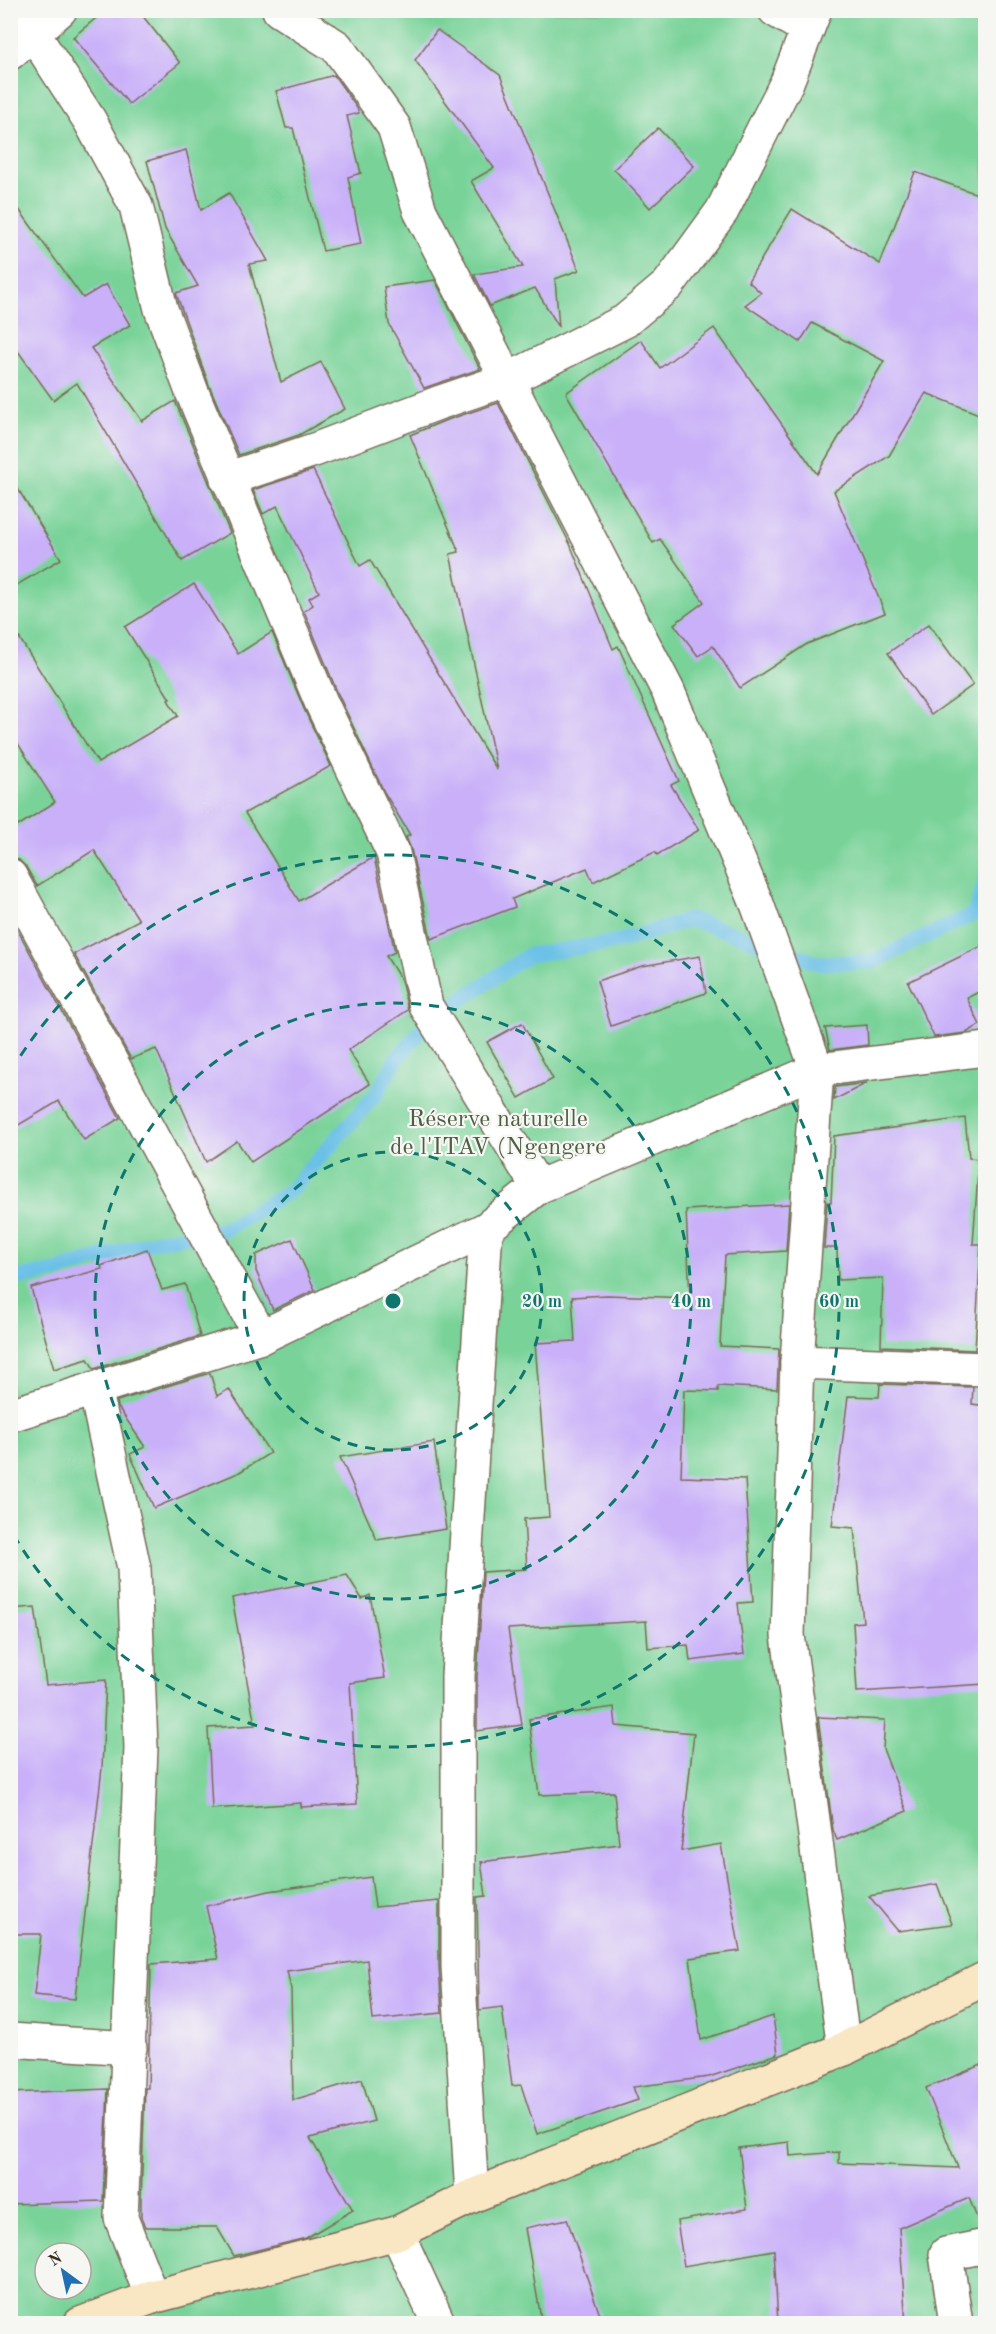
<svg xmlns="http://www.w3.org/2000/svg" width="996" height="2334" font-family="'Old Standard TT',serif">
<style>
.green{fill:#79d399;stroke:#5a7e5c;stroke-width:1.5;fill-rule:evenodd}
.lines{fill:none;stroke-linecap:round;stroke-linejoin:round}
.stream{stroke:#6bc0e7;stroke-width:15}
.building{fill:#c9b0f9}
.street-casing{stroke:#796a58;stroke-width:36}
.secondary-casing{stroke:#796a58;stroke-width:36}
.street{stroke:#fff;stroke-width:33}
.secondary{stroke:#f9e7c3;stroke-width:33}
.ring{fill:none;stroke:#0f766e;stroke-width:3;stroke-dasharray:10 8}
.labels{text-anchor:middle;stroke-width:4.5;stroke-linejoin:round;paint-order:stroke}
.park-label{font-size:24px;fill:#4e5d43;stroke:#f6f6f2}
.centre{fill:#0f766e;stroke:#f6f6f2;stroke-width:3}
.ring-label{font-size:18px;text-anchor:middle;font-weight:bold;fill:#0f766e;stroke:#f6f6f2;stroke-width:4.5;stroke-linejoin:round;paint-order:stroke}
</style>
<rect width="100%" height="100%" fill="#f6f6f2"/>
<filter id="ink" filterUnits="userSpaceOnUse"><feTurbulence type="fractalNoise" baseFrequency=".0167" numOctaves="2"/><feDisplacementMap in="SourceGraphic" scale="12" xChannelSelector="R" yChannelSelector="G"/><feConvolveMatrix kernelMatrix="1 2 1 2 8 2 1 2 1" color-interpolation-filters="sRGB"/></filter>
<filter id="wash" filterUnits="userSpaceOnUse"><feTurbulence type="fractalNoise" baseFrequency=".008" numOctaves="4" result="noise"/><feDisplacementMap in="SourceGraphic" scale="24" xChannelSelector="R" yChannelSelector="G"/><feGaussianBlur stdDeviation="1.35" result="paint"/><feColorMatrix in="noise" values="0 0 0 0 0 0 0 0 0 0 0 0 0 0 0 0 0 1.4 0 .05"/><feComposite in="paint" operator="in"/></filter>
<g filter="url(#wash)">
<rect width="100%" height="100%" fill="#ede2c4"/>
<path class="green" d="M11,11H985V2323L11,2324ZM45,2253H81V2289H45Z"/>
<g class="lines">
<polyline class="stream" points="10,1279 56,1271 155,1241 223,1230 290,1191 377,1093 395,1061 431,1019 529,955 621,941 691,919 818,963 871,962 974,914 986,880"/>
</g>
<g id="blocks">
<g class="building">
<polygon points="106,10 138,10 180,63 129,104 73,37"/>
<polygon points="437,30 500,75 579,270 555,279 559,327 535,288 490,306 474,274 523,267 471,181 494,168 415,60"/>
<polygon points="334,75 357,108 359,113 347,116 361,173 348,177 361,244 323,251 293,128 286,128 276,91"/>
<polygon points="658,128 694,166 650,208 614,169"/>
<polygon points="186,150 201,210 229,193 268,261 249,264 281,382 321,362 345,409 299,435 239,455 209,385 176,293 198,286 165,229 147,161"/>
<polygon points="915,172 986,197 986,417 926,393 889,456 834,491 885,613 807,644 740,688 713,646 698,656 674,624 704,602 660,539 653,543 566,393 641,340 660,368 714,328 817,474 884,361 812,323 800,342 745,305 761,293 748,281 792,209 880,264"/>
<polygon points="10,197 83,298 106,284 130,325 91,348 142,421 175,401 230,533 182,561 77,383 53,400 10,340"/>
<polygon points="435,280 480,369 424,388 389,324 384,287"/>
<polygon points="498,403 570,544 613,649 618,646 679,781 671,785 699,830 657,855 655,852 593,882 587,868 512,899 515,907 431,939 411,849 406,837 410,835 384,792 338,694 304,611 313,605 309,598 319,592 277,506 263,514 253,490 313,470 360,566 370,560 497,770 450,554 459,552 410,435 444,421"/>
<polygon points="10,476 61,559 10,589"/>
<polygon points="194,584 238,654 272,632 304,709 331,766 245,813 299,901 374,857 395,952 386,956 401,980 408,1010 348,1050 370,1084 251,1162 237,1141 206,1162 156,1049 131,1059 74,954 139,920 94,850 37,886 26,867 19,860 10,857 10,831 55,802 10,731 10,623 98,763 178,716 168,700 170,699 125,627"/>
<polygon points="929,624 973,685 931,715 888,653"/>
<polygon points="10,916 120,1118 84,1140 59,1101 10,1130"/>
<polygon points="986,944 986,988 967,998 980,1025 966,1033 934,1037 908,982"/>
<polygon points="700,956 706,993 611,1026 597,981 642,966"/>
<polygon points="522,1023 553,1079 519,1098 487,1042"/>
<polygon points="867,1025 868,1045 830,1050 825,1028"/>
<polygon points="867,1083 834,1100 835,1087"/>
<polygon points="965,1118 969,1158 979,1159 973,1244 981,1244 975,1350 881,1346 883,1278 838,1280 837,1248 824,1248 827,1202 831,1202 834,1136"/>
<polygon points="789,1204 786,1251 725,1255 720,1346 779,1349 777,1389 718,1386 718,1391 684,1390 681,1477 745,1479 753,1602 738,1603 744,1654 690,1661 688,1645 648,1648 646,1621 508,1629 522,1725 477,1731 477,1677 483,1572 527,1569 524,1519 549,1517 535,1343 575,1341 572,1297 607,1295 690,1298 686,1210"/>
<polygon points="292,1239 315,1290 273,1310 256,1271 256,1255"/>
<polygon points="147,1249 162,1290 185,1284 200,1336 94,1369 88,1359 54,1369 31,1288 102,1269 101,1266"/>
<polygon points="210,1373 217,1396 229,1389 270,1453 238,1473 154,1508 130,1454 145,1447 118,1407 117,1401"/>
<polygon points="880,1384 973,1387 972,1404 986,1406 986,1684 857,1692 853,1623 863,1622 854,1528 832,1526 848,1396 879,1397"/>
<polygon points="434,1442 446,1529 377,1540 340,1457"/>
<polygon points="347,1575 362,1599 370,1595 385,1678 350,1683 357,1804 301,1807 301,1803 212,1809 208,1728 255,1725 232,1598"/>
<polygon points="35,1607 46,1685 106,1680 102,1768 75,1999 34,1995 41,1934 10,1934 10,1609"/>
<polygon points="614,1707 616,1726 694,1733 681,1851 721,1844 740,1951 690,1958 701,2040 773,2016 778,2054 709,2077 633,2087 638,2100 537,2134 521,2085 512,2086 502,2007 479,2010 477,1897 486,1896 481,1862 619,1844 614,1792 539,1795 529,1719"/>
<polygon points="818,1717 885,1720 883,1749 907,1811 837,1840 833,1830"/>
<polygon points="371,1877 375,1907 439,1901 439,1966 442,2013 373,2020 367,1960 287,1971 291,1989 293,2100 362,2079 374,2121 310,2138 353,2210 306,2238 234,2256 217,2227 145,2227 141,2217 141,2200 145,2088 148,2088 151,1964 218,1959 206,1906 269,1891"/>
<polygon points="937,1884 952,1924 898,1931 869,1896"/>
<polygon points="986,2063 986,2228 981,2228 969,2198 899,2228 906,2324 778,2324 774,2250 684,2266 677,2221 747,2209 739,2148 789,2142 790,2156 839,2152 839,2163 958,2168 926,2088"/>
<polygon points="108,2089 103,2201 10,2204 10,2093"/>
<polygon points="567,2219 603,2324 542,2324 525,2228"/>
</g>
</g>
</g>
<g filter="url(#ink)">
<use href="#blocks" fill-opacity="0" stroke="#796a58" stroke-width="1.5"/>
<g class="lines">
<defs>
<g id="street">
<polyline points="18,10 90,121 136,206 161,309 192,392 321,702 393,853 426,1006 538,1187"/>
<polyline points="279,10 337,47 394,127 420,211 668,691 757,904 817,1070 797,1362 788,1635 844,2049"/>
<polyline points="775,10 807,29"/>
<polyline points="10,53 60,10"/>
<polyline points="227,479 317,449 438,403 509,379 625,321 668,285 722,211 787,82 815,10"/>
<polyline points="10,876 261,1337"/>
<polyline points="797,1362 986,1369"/>
<polyline points="95,1388 134,1568 141,1748 121,2218 152,2297"/>
<polyline points="10,1415 261,1337 486,1229 538,1187 817,1070 986,1049"/>
<polyline points="10,2040 130,2048"/>
<polyline points="472,2196 458,1966 458,1676 486,1229"/>
<polyline points="397,2233 439,2324"/>
<polyline points="956,2324 946,2254 986,2246"/>
</g>
<polyline id="secondary" points="80,2324 152,2297 397,2233 472,2196 844,2049 986,1978"/>
</defs>
<use href="#street" class="street-casing"/>
<use href="#secondary" class="secondary-casing"/>
<use href="#street" class="street"/>
<use href="#secondary" class="secondary"/>
</g>
</g>
<g class="ring">
<circle cx="393" cy="1301" r="149"/>
<circle cx="393" cy="1301" r="298"/>
<path d="M11 1071A446 446 0 1 1 11 1531"/>
</g>
<g class="labels">
<g class="park-label">
<text x="498" y="1126">Réserve naturelle<tspan x="498" dy="28">de l'ITAV (Ngengere</tspan></text>
</g>
</g>
<circle cx="393" cy="1301" r="9" class="centre"/>
<g class="ring-label">
<text x="542" y="1307">20 m</text>
<text x="691" y="1307">40 m</text>
<text x="839" y="1307">60 m</text>
</g>
<rect width="996" height="2334" fill="none" stroke="#f6f6f2" stroke-width="36"/>
<g transform="translate(63 2271) rotate(327)"><circle r="28" fill="#f6f6f2" stroke="#aba49d" stroke-width="1.5"/>
<path d="M0-4.5L10 22L0 15L-10 22Z" fill="#1f6fb2"/>
<text y="-9" font-size="16" font-weight="bold" text-anchor="middle" fill="#3b2a1e">N</text>
</g>
</svg>
